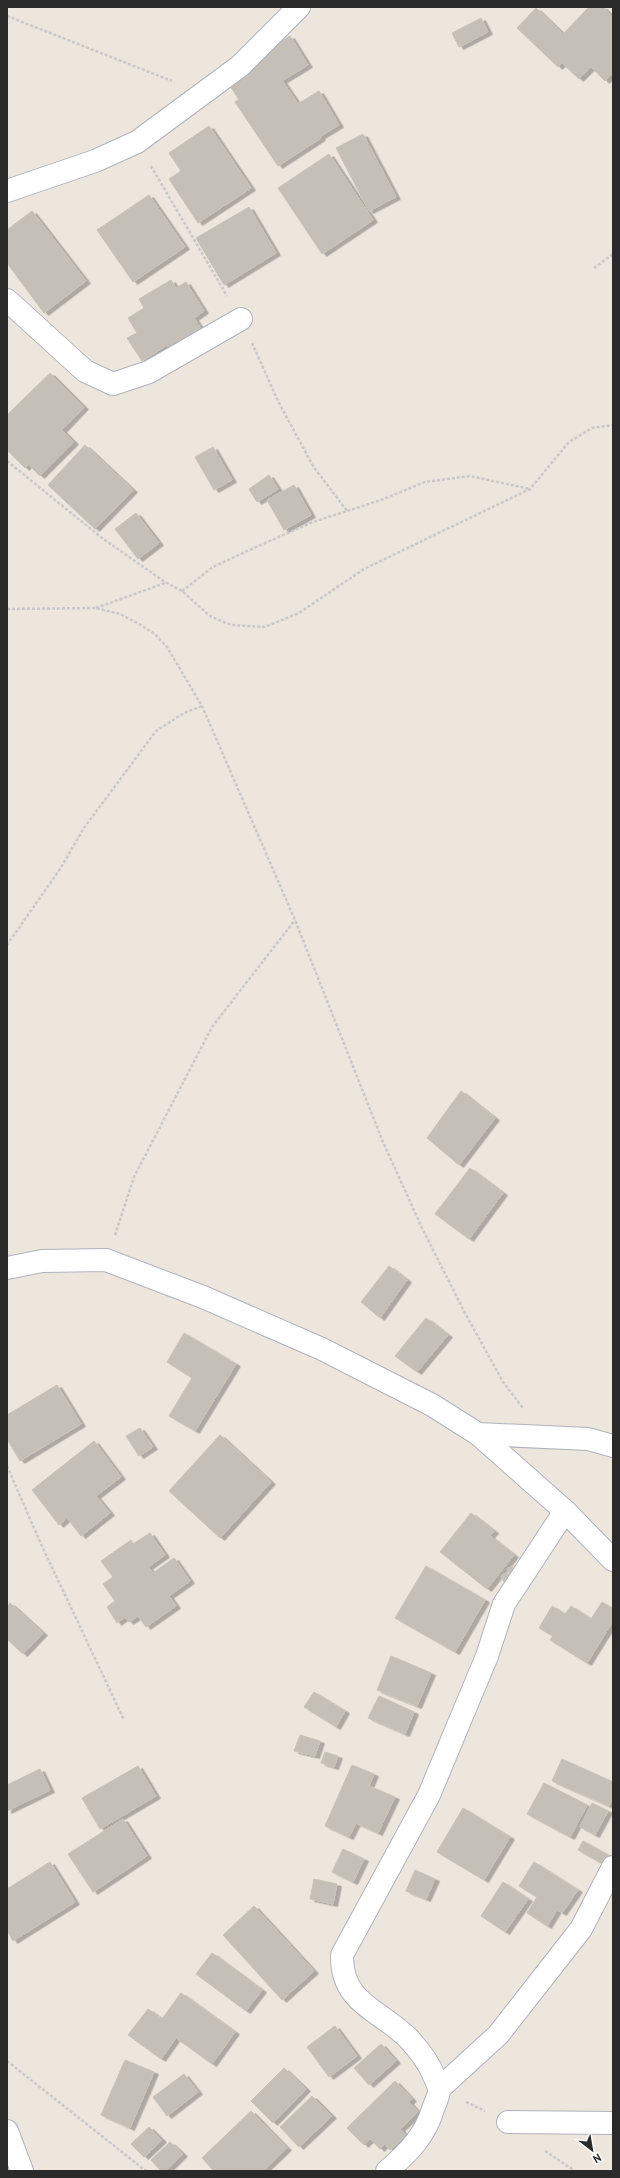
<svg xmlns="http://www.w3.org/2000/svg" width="620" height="2178" font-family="'PT Sans',sans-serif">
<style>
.building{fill:#c4c0b8;stroke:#c8c2b6;filter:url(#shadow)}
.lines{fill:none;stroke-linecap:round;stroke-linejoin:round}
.street-casing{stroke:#b0b2be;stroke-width:24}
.path{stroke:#c8c8c8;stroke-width:2.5;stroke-dasharray:3 2;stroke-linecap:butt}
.street{stroke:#fff;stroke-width:22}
</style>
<defs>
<filter id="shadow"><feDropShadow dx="4.5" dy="2.5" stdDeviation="0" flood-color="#0004"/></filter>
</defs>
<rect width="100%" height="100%" fill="#ece6dd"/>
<g class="building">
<polygon points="589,7 603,7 613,17 613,72 605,81 591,67 579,79 562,63 558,67 517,28 536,8 563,34"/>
<polygon points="481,18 488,32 459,47 452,33"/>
<polygon points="290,36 308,65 242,105 224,76"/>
<polygon points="277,73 321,138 278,166 235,102"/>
<polygon points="319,91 339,125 283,159 263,125"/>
<polygon points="209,126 251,188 198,223 169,179 181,171 169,153"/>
<polygon points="363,134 396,197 369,211 336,148"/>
<polygon points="329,154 373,220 322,254 278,188"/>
<polygon points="149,195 185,247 133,282 97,230"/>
<polygon points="249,207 276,253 224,285 196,238"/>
<polygon points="32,211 86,281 44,313 7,263 7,230"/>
<polygon points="171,280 176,288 186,282 204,311 194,318 201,329 198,330 202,337 173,354 167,345 142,361 127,338 137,333 128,318 144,308 139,299"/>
<polygon points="50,373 84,407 62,430 74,442 40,476 28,464 25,468 7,450 7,415"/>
<polygon points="85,445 133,490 95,529 48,485"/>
<polygon points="213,447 232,480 214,490 195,457"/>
<polygon points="269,475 278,489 257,502 249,489"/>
<polygon points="294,485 311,515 284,530 267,500"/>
<polygon points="136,513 159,543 138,559 115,529"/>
<polygon points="461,1091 495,1118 459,1165 427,1138"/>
<polygon points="470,1168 503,1193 469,1239 435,1214"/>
<polygon points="389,1266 407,1280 380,1318 361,1302"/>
<polygon points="426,1318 448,1335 417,1372 395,1356"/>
<polygon points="184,1333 236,1364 195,1431 169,1416 192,1378 167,1362"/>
<polygon points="57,1385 81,1424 20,1461 7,1439 7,1415"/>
<polygon points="140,1428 153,1447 139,1456 126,1436"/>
<polygon points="220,1435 271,1482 220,1538 169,1491"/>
<polygon points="94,1441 121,1477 96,1496 110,1513 81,1536 67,1518 59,1525 32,1490"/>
<polygon points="471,1513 494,1531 490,1536 514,1555 487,1589 440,1552"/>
<polygon points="150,1533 165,1555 148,1567 153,1573 174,1558 190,1581 169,1596 176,1606 146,1627 138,1616 129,1622 125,1617 117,1623 107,1607 115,1601 103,1584 113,1577 101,1561 131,1540 133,1544"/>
<polygon points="426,1566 485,1600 455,1652 395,1618"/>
<polygon points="512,1566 515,1571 510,1574 507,1569"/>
<polygon points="507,1572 511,1578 504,1582 501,1576"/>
<polygon points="602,1602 613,1609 613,1621 587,1663 550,1640 553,1636 539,1628 552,1606 565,1614 571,1606 591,1619"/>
<polygon points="10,1603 43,1633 23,1654 7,1639 7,1607"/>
<polygon points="391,1656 431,1673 417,1706 377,1690"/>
<polygon points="314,1692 345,1711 336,1727 304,1707"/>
<polygon points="379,1696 414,1712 405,1734 368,1718"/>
<polygon points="300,1735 320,1741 315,1756 294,1751"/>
<polygon points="325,1752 338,1756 334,1767 321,1763"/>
<polygon points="562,1759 613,1782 613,1798 609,1806 552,1781"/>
<polygon points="352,1765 374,1774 369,1786 395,1797 378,1833 356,1823 349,1837 325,1826"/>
<polygon points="138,1766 156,1796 100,1829 82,1798"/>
<polygon points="40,1769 50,1790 7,1811 7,1785"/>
<polygon points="544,1783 587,1805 570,1837 527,1814"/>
<polygon points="592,1803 608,1811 595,1835 580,1827"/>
<polygon points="463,1808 510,1837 484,1880 437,1852"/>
<polygon points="123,1819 147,1856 93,1892 68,1854"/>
<polygon points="583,1841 608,1855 603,1864 578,1850"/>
<polygon points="343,1849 364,1859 353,1882 332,1872"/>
<polygon points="50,1862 75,1902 13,1941 7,1930 7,1889"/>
<polygon points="534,1862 578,1890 562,1913 557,1910 547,1926 527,1913 537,1897 519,1886"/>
<polygon points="415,1870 435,1879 426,1899 406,1891"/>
<polygon points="314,1879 337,1884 333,1904 310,1899"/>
<polygon points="503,1882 528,1899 505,1932 481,1916"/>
<polygon points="254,1906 314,1971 282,2000 223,1935"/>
<polygon points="212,1953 262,1990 246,2011 196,1974"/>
<polygon points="181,1993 235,2032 212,2064 176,2038 161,2059 128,2035 148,2009 162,2019"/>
<polygon points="335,2026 357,2056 329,2077 307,2047"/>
<polygon points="381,2044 396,2061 369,2085 354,2068"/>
<polygon points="125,2060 154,2072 130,2128 101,2115"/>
<polygon points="284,2068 306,2089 273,2123 251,2101"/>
<polygon points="184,2074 198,2092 167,2116 153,2097"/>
<polygon points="395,2081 412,2099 409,2102 418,2112 400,2129 406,2135 390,2150 385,2144 380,2149 370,2139 364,2145 347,2128"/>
<polygon points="312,2096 332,2116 299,2147 280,2127"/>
<polygon points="251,2111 287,2148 263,2171 214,2171 202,2158"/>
<polygon points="149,2127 162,2140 144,2157 131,2144"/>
<polygon points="170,2142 183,2154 166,2171 161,2171 151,2160"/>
</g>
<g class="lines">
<defs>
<g id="street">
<polyline points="7,191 95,161 137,142 240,66 299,7"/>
<polyline points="7,300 85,371 113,384 149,372 241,319"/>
<polyline points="7,1268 42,1261 106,1260 203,1297 322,1349 432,1405 478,1434 565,1511 613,1560"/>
<polyline points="478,1434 588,1439 613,1446"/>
<polyline points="439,2089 498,2035 581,1929 613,1867"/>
<polyline points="508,2122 613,2123"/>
<polyline points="7,2131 22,2171"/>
<path d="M387,2171C408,2153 425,2136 433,2109C435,2103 440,2094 439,2088C438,2084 435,2078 433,2074C428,2061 418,2049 409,2039C381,2010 341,2004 342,1955L429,1795L487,1656L504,1604L565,1511"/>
</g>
</defs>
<use href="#street" class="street-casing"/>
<g class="path">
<polyline points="7,16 172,81"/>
<polyline points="151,166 227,296"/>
<polyline points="594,268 613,254"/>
<polyline points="252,343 278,401 313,466 347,511"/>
<polyline points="7,461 102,538 165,582 182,591 210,616 231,625 265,627 299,613 364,569 530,489 569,442 592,428 613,425"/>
<polyline points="182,591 213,567 256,547 313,522 381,500 425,482 470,476 530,489"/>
<polyline points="96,608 165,583"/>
<polyline points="7,609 96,608 120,614 139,624 155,634 167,647 202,706 295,920 383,1142 422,1228 465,1313 503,1382 523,1408"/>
<polyline points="7,945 60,869 84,828 156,731 184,713 202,706"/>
<polyline points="115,1235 134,1177 212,1027 295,920"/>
<polyline points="7,1466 41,1544 124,1720"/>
<polyline points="7,2061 146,2171"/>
<polyline points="466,2102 485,2111"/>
<polyline points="545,2151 575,2171"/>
</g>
<use href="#street" class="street"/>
</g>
<rect width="620" height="2178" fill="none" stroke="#2a2a2a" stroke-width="16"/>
<g transform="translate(592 2150) rotate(149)" stroke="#ffffff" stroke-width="3" paint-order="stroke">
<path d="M0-3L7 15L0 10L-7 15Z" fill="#2a2a2a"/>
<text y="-6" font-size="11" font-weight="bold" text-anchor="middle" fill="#2a2a2a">N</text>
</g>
</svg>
